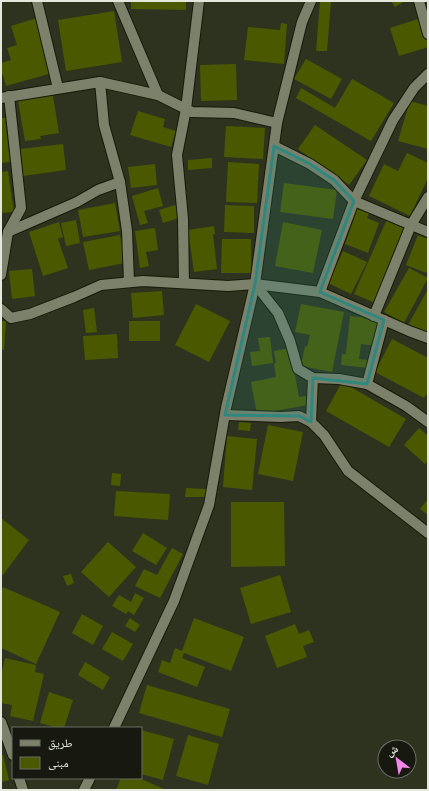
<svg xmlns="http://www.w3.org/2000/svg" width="429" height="791" font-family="'Crimson Pro','Noto Naskh Arabic',serif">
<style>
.building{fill:#4a5900}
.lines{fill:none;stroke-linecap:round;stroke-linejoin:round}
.minor-casing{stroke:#161a08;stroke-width:12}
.minor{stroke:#7b816b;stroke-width:10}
.marked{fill:#2f877e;fill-opacity:0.2;stroke:#2f877e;stroke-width:3;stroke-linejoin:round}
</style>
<rect width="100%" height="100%" fill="#2e3320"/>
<g class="building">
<polygon points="131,1 186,1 186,10 131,9"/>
<polygon points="320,1 331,1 327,51 316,51"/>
<polygon points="391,1 405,1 395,7"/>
<polygon points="114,11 122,62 66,71 58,20"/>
<polygon points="37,18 52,73 6,86 3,75 1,75 1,63 11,60 7,48 17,45 11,26"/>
<polygon points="421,18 428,41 428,47 399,56 390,28"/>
<polygon points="281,23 287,24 284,64 244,60 248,27 280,30"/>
<polygon points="306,59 342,79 331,99 294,79"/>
<polygon points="236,64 237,100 201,101 200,65"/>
<polygon points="352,79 394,103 371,141 296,98 301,88 335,108"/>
<polygon points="52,90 59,133 40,136 41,139 25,141 17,95"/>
<polygon points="410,101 428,106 428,149 398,141"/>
<polygon points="138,111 165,119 163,127 176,131 171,147 130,135"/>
<polygon points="1,118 5,118 10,162 1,163"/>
<polygon points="315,125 367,160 349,185 298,149"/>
<polygon points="226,126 265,128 263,159 224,157"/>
<polygon points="63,144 66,170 23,176 20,149"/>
<polygon points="407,153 428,163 428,178 410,216 369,196 384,164 398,171"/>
<polygon points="212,158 212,168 188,170 188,160"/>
<polygon points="228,162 259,164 257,203 226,202"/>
<polygon points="155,164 157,185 131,188 128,167"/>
<polygon points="8,171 14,212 1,213 1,172"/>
<polygon points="284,183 337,190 333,219 280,212"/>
<polygon points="158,188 163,206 144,211 148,223 140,225 132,196"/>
<polygon points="115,203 120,231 83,237 78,210"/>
<polygon points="178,204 182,217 163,223 159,210"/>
<polygon points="225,205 254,206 254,233 224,232"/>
<polygon points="358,207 370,211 367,218 379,223 368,253 345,244"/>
<polygon points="387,219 408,229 375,303 354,294"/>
<polygon points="76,220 80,243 66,246 61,223"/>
<polygon points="59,222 63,237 58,239 68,268 43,276 29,232"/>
<polygon points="283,222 322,230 313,273 275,266"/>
<polygon points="214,226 215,234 213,234 217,269 194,272 188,230"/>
<polygon points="155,228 158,250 146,252 149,266 140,268 135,231"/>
<polygon points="120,235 125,263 89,270 83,242"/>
<polygon points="418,235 428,239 428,268 426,273 406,265"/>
<polygon points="222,239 251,239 251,273 221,273"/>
<polygon points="343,251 367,262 351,294 328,283"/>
<polygon points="409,268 428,278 404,323 384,312"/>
<polygon points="32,269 35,296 12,299 9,271"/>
<polygon points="428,289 428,336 408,325"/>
<polygon points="162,291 164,315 133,318 131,293"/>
<polygon points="196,304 230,321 209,362 175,345"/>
<polygon points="301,304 344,312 332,372 301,366 305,346 307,347 310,335 295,332"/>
<polygon points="94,308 97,332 86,333 83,310"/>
<polygon points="350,316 379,319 376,346 361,344 359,359 368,360 368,368 341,365 342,354 346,354"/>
<polygon points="1,321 6,321 4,350 1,349"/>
<rect x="129" y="321" width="31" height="20"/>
<polygon points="117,334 118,358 85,360 83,336"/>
<polygon points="270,337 273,363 252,366 250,352 260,351 258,338"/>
<polygon points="392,339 428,358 428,392 424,398 375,372"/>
<polygon points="290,348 299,397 306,396 308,405 257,414 251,382 276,377 274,364 276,363 274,351"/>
<polygon points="342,382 406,419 389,447 326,411"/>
<polygon points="239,422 251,423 250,431 238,430"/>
<polygon points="268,425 303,432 293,481 258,474"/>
<polygon points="419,428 428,436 428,460 425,464 404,445"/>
<polygon points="227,436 257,439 252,490 223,487"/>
<polygon points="112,473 121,474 120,486 111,485"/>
<polygon points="186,488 206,489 206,497 185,497"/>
<polygon points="116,491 170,494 168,520 114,516"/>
<polygon points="428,499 428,515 420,509"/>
<polygon points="231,502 284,502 285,566 231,567"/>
<polygon points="1,518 29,540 3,575 1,574"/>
<polygon points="143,533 167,548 156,565 132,551"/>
<polygon points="108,542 136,567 109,597 81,572"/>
<polygon points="172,548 183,554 160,598 135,586 144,569 157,575"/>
<polygon points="71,574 74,583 67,586 63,576"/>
<polygon points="280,575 291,612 251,624 240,588"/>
<polygon points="3,587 60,612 36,664 1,648 1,591"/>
<polygon points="135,593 144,598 134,615 128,611 126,614 112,606 119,595 131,602"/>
<polygon points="82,614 103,626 93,645 72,633"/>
<polygon points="130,618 140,625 135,632 125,626"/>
<polygon points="194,618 244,637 231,671 184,653 182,658 205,667 197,687 158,672 162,660 170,663 175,648 182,651"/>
<polygon points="295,624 299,634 309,630 314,642 303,646 307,657 277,668 265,636"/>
<polygon points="112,632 133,644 123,661 102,649"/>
<polygon points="5,658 36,665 35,672 44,674 33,721 10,716 12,705 1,703 1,676"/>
<polygon points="85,662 110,677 103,690 78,675"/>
<polygon points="147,685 230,709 222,737 139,713"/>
<polygon points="49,692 73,700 64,728 58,728 40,723"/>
<polygon points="141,730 174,739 163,780 141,774"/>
<polygon points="188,735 219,744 208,785 176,776"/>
<polygon points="1,755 3,755 9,780 1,782"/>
<polygon points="121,778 139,778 166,790 116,790"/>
</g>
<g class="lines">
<defs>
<g id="minor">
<polyline points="37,1 58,88"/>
<polyline points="118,1 158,95"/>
<polyline points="419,1 428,34"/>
<polyline points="100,82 104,125 120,182 127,231 129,282"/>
<polyline points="1,98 100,82 158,95 192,112 234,113 277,123"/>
<polyline points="274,146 310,164 334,180 354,201 428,232"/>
<polyline points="8,232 77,202 98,190 120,182"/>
<polyline points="1,275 8,232 21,208 9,96"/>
<polyline points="184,283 183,219 177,155 186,109 199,1"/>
<polyline points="255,284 278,313 290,341 298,369 313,378 339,379 367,384 406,406 428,422"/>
<polyline points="320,292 354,201 393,120 414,88 428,74"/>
<polyline points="1,309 11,318 30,314 74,297 101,285 143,281 228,286 255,284 320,292 409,331 428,338"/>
<polyline points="374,316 411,225 428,197"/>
<polyline points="367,384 384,320"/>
<polyline points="225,415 281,417 299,416 311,422 324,435 348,471 428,533"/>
<polyline points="311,422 313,378"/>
<polyline points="1,722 13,755"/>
<polyline points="114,728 174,601 209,505 226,408 255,284 277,123 302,22 311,1"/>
<polyline points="19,778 23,790"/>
<polyline points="84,790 90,778"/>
</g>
</defs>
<use href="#minor" class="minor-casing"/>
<use href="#minor" class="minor"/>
</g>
<path class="marked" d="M274,146L310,164L334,180L354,201L320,292L384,320L367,384L313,378L311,422L299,416L225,415L255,284Z"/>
<rect width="429" height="791" fill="none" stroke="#e4e8dc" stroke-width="4"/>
<rect x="12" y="727" width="130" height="52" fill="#171911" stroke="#696c62"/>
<rect x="20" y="740" width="20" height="6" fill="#7b816b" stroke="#696c62"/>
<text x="48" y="747" font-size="12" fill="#e4e8dc">طريق</text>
<rect x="20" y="757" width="20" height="12" fill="#4a5900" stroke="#696c62"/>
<text x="48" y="767" font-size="12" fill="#e4e8dc">مبنى</text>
<g transform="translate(397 759) rotate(329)"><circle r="19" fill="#171911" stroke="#696c62"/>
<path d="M0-3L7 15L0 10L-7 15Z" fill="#f688ed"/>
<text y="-6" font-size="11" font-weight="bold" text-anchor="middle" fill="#e4e8dc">ش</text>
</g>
</svg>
